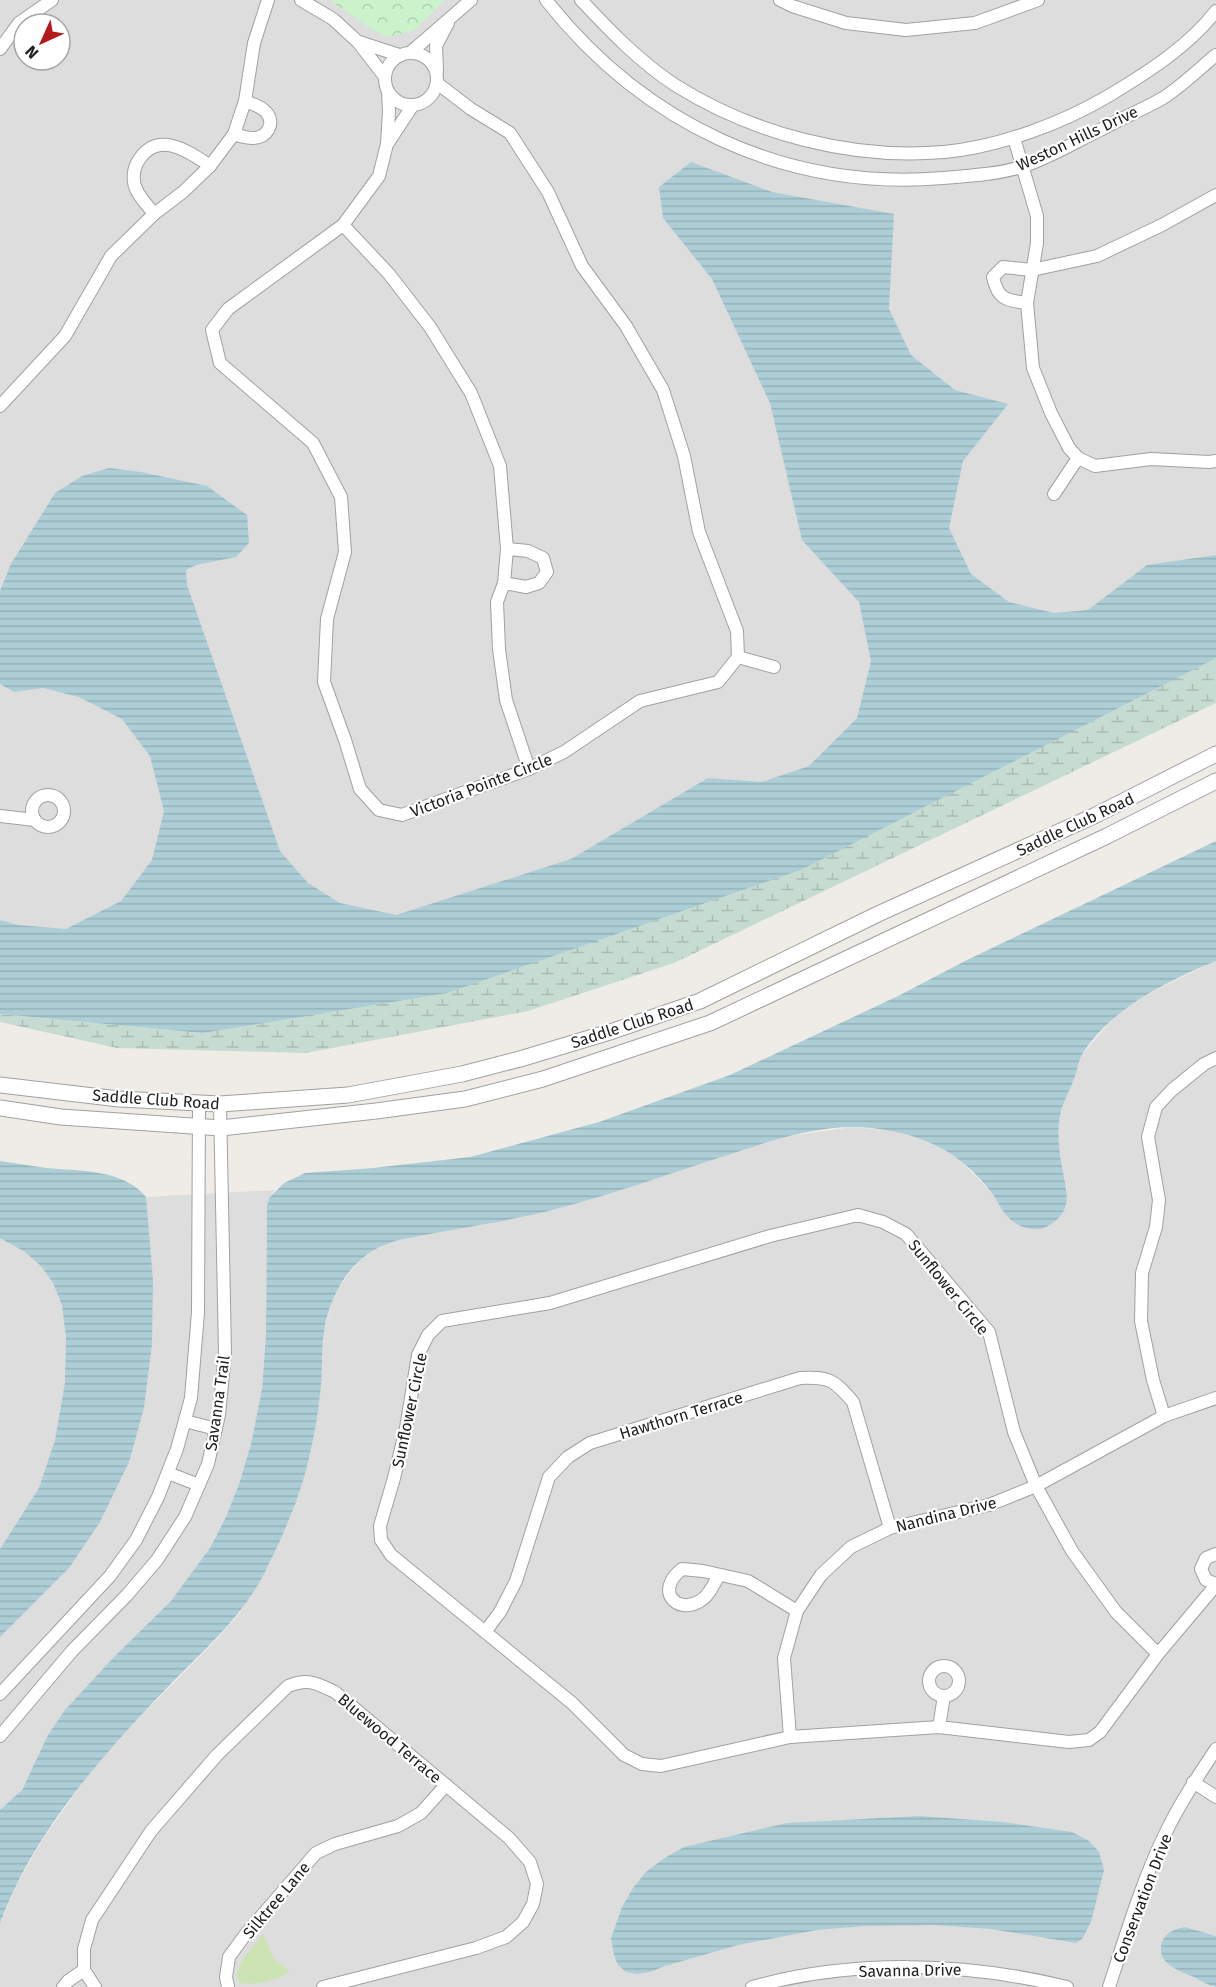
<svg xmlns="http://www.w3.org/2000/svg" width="1216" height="1987" font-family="'Fira Sans',sans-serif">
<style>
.residential{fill:#ddd;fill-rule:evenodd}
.grass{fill:#cce3b4}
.wetland{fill:url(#wetland-marsh)}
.park{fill:url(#park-crowns)}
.water{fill:url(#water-rules)}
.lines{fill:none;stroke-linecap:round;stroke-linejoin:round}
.minor-casing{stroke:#a1a1a1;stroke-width:14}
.tertiary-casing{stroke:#a1a1a1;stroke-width:17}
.minor{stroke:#fff;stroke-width:12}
.tertiary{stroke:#fff;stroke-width:15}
.labels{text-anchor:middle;stroke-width:4.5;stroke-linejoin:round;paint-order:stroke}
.street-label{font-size:16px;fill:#202020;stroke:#fff}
</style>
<defs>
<pattern id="wetland-marsh" width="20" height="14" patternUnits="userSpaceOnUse" patternTransform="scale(1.5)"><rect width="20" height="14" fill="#c6dbd1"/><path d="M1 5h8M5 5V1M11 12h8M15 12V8" fill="none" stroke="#aabcb3"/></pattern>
<pattern id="park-crowns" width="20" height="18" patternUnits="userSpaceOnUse" patternTransform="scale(1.5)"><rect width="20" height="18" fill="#caf3cc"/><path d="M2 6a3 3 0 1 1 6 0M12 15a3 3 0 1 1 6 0" fill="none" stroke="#add0af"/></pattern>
<pattern id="water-rules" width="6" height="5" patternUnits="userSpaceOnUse" patternTransform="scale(1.5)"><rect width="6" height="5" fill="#adced7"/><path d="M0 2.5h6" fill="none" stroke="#95b1b8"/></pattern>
</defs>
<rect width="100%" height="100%" fill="#efece7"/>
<g class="residential">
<path d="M0,0H1216V658L803,869L0,1014ZM24,24H60V60H24Z"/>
<polygon points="1216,961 1216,1936 1185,1927 1177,1928 1196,1978 1214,1987 0,1987 0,1924 17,1884 43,1839 94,1767 130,1727 219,1637 239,1614 267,1569 292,1513 310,1453 320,1395 324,1332 331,1304 339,1287 360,1260 374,1250 395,1241 555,1209 783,1137 853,1127 895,1131 917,1137 942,1149 961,1161 993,1194 1009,1218 1025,1228 1063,1213 1067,1188 1065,1182 1059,1147 1059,1120 1065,1100 1075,1076 1081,1056 1112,1020 1134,1003 1160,988"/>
<polygon points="275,1190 269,1198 267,1206 266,1335 262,1389 251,1444 239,1484 226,1517 210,1548 180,1590 27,1779 0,1829 0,1225 146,1197"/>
</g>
<path class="grass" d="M263,1934L274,1959L290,1971C274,1982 259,1985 240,1983L236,1975L243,1959Z"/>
<polygon class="wetland" points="1216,658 1216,703 674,963 528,1011 306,1053 117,1048 0,1022 0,1014 202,1033"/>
<polygon class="park" points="330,0 444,0 415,30 388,37 370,28"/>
<g class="water">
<polygon points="691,162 772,192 894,214 889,309 911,355 955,390 1008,404 963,461 949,528 971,574 1009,602 1054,613 1088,610 1147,565 1216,555 1216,658 803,869 447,993 202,1033 0,1014 0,920 18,925 66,929 121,901 152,860 164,811 150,756 122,719 79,697 43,688 14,692 0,684 0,591 11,564 55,493 82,476 109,468 141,472 207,486 247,515 249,543 236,557 196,565 186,570 187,585 280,851 308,883 340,903 396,915 571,859 708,778 762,782 809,766 857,718 871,661 859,602 802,540 770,403 712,279 663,218 659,187"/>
<path d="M1216,841V961C1167,981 1112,1008 1083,1053C1079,1059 1078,1067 1076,1073C1071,1090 1060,1105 1059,1123C1058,1138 1059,1151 1062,1166C1066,1190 1075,1211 1048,1226C1035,1233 1019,1228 1009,1218C1001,1211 998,1200 991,1192C983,1181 972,1170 962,1162C932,1138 895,1129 858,1127C813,1126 770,1141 728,1155C671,1173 614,1194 556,1209C503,1223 448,1229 395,1241C388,1244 381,1246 374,1250C346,1266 328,1301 324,1332C321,1353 323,1375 320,1395C318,1413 315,1431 311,1449C303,1489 287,1527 269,1564C245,1616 205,1648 166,1689C102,1755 31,1836 0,1924V1810L22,1790L48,1735L65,1710L113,1658L171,1601L210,1548L226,1517L239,1484L251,1444L262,1389L266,1335L267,1206L269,1198L284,1183L305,1173L373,1168L470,1157L599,1122L730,1075L898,996L969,959Z"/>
<path d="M0,1161C15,1163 31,1166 46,1168C80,1171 123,1169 146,1197L153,1280L152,1344L144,1408L129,1462L100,1522L69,1568L0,1637V1549L39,1488L55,1440L65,1383L66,1337L62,1305L53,1283L41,1266L25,1252L0,1238Z"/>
<polygon points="919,1816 1003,1822 1072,1832 1089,1841 1099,1852 1104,1870 1091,1922 1082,1939 1076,1943 991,1929 935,1925 865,1926 817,1930 738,1945 665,1966 650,1972 637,1974 626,1972 618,1965 614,1955 611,1938 622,1907 633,1888 646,1872 663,1859 684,1847 787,1823"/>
<path d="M1185,1927L1216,1936V1987C1208,1985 1201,1981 1194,1977C1179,1971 1155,1963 1162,1942C1165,1933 1176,1928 1185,1927Z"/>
</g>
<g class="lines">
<defs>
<g id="minor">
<polyline points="301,0 333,19 358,42 385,77"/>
<path d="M546,0C644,124 785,191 943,178C968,176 1001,174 1024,166C1051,157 1077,141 1102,129C1122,118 1144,109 1163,98C1182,86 1199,69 1216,55"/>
<path d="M581,0C610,31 640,62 675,85C753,134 852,160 944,152C999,147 1063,123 1110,95C1148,72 1189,46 1216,11"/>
<polyline points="780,0 792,6 846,23 906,30 975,23 1038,0"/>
<polyline points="359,42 399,55"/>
<polyline points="0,49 19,23 52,0"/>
<polyline points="411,52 471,0"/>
<circle cx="411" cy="79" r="26"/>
<polyline points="437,71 436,46 448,23"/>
<polyline points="388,92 389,112 387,144 379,176 343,225 228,309 212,330 220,363 313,443 341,497 345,552 327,619 324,682 345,740 360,789 379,810 402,815 529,769 564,752 640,701 718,682 738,657 737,631 699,532 684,456 663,390 626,326 582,266 548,192 510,133 471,109 437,83"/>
<path d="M234,134C240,136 247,138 253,138C267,138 276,123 266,112C261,106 252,104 245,101"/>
<polyline points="1014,138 1037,216 1037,243 1027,303 1033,368 1051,413 1069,448 1078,458 1095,466 1151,459 1209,462 1216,461"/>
<polyline points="388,143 413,105"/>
<path d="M154,214C149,207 141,199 137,191C132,182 133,171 137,163C156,129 187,150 210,166"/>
<polyline points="343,225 389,274 430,327 471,393 500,466 507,549 504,583 497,602 499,649 506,700 529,769"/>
<path d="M1027,303C1006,300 998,300 993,277L1003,267L1032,270L1097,256L1162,225L1216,195"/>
<polyline points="0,406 65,336 111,256 154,214 183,192 210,166 234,134 245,101 254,43 268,0"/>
<polyline points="1054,494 1078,458"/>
<polyline points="504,583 526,587 539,583 547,572 543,558 528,551 507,549"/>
<polyline points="738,657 774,667"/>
<circle cx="48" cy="811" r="16"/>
<polyline points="0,816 35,820"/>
<polyline points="1164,1416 1153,1380 1141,1321 1142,1273 1156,1227 1159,1200 1148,1137 1156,1107 1172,1090 1204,1064 1216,1058"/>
<polyline points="185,1421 216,1429"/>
<polyline points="168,1473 199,1485"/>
<polyline points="1216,1554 1206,1558 1201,1569 1206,1580 1216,1584"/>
<path d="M719,1575C714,1584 709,1596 700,1601C677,1615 654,1591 682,1569L703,1571L748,1581L797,1611"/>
<path d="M485,1632L500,1612L516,1581L549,1477L568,1457L590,1443L800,1378C830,1377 833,1379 853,1402L890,1528"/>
<polyline points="1158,1654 1116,1612 1072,1551 1036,1486 1014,1432 989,1332 906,1234 883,1222 858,1215 770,1236 550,1303 442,1321 428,1335 418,1355 406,1428 394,1478 380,1526 381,1540 391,1555 572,1703 624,1755 642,1764 661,1766 790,1737 939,1727 1069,1742 1089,1740 1100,1732 1158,1654 1216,1585"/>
<circle cx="944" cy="1681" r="15"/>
<polyline points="0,1694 110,1576 136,1540 158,1497 177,1449 191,1398 198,1312 199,1103"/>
<polyline points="939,1727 944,1696"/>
<polyline points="0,1736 72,1651 127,1595 157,1560 185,1517 208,1464 219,1415 225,1352 220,1104"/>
<polyline points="790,1737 784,1658 797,1611 821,1575 851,1547 890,1528 989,1505 1036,1486 1164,1416 1216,1398"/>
<polyline points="1193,1782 1216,1797"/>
<polyline points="63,1987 68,1981 84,1970"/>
<path d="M95,1987L84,1970V1949L92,1920L151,1831L217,1755L288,1686C309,1678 316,1683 335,1692L509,1838L530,1862L537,1884L533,1904L523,1922L506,1937L476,1948L323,1987"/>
<polyline points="228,1987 226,1977 229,1957 245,1935 316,1853 335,1844 398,1826 421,1813 446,1785"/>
<path d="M752,1987C854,1959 965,1962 1067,1987"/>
<path d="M1109,1987C1126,1935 1142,1881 1166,1832C1180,1803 1198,1776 1216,1749"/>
</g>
<g id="tertiary">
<polyline points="0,1085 119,1099 220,1104 348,1095 462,1074 520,1059 613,1031 700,1001 878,914 1096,815 1216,754"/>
<polyline points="0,1108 61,1117 221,1128 376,1111 465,1099 543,1079 710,1023 1107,836 1216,781"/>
</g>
</defs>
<use href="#minor" class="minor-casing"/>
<use href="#tertiary" class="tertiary-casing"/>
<use href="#minor" class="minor"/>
<use href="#tertiary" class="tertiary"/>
</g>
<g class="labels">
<g class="street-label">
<text transform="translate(1077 138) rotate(-25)" y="6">Weston Hills Drive</text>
<text transform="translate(481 785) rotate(-21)" y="6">Victoria Pointe Circle</text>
<text transform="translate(1075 824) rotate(-25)" y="6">Saddle Club Road</text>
<text transform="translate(632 1023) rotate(-18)" y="6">Saddle Club Road</text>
<text transform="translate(156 1099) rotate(4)" y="6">Saddle Club Road</text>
<text transform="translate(949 1287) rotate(51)" y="6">Sunflower Circle</text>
<text transform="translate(217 1403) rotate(-82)" y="6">Savanna Trail</text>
<text transform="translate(409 1410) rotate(-78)" y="6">Sunflower Circle</text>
<text transform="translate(681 1415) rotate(-17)" y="6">Hawthorn Terrace</text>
<text transform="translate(946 1514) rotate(-14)" y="6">Nandina Drive</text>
<text transform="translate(390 1738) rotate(40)" y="6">Bluewood Terrace</text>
<text transform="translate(1142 1898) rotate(-69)" y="6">Conservation Drive</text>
<text transform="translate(276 1900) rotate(-50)" y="6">Silktree Lane</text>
<text transform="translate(910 1970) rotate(-1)" y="6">Savanna Drive</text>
</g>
</g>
<g transform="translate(42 42) rotate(225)"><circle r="28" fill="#ffffff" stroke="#a6a6a6" stroke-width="1.5"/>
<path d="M0-4.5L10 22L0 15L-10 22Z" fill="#b6191c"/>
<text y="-9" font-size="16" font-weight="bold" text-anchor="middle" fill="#202020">N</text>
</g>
</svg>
